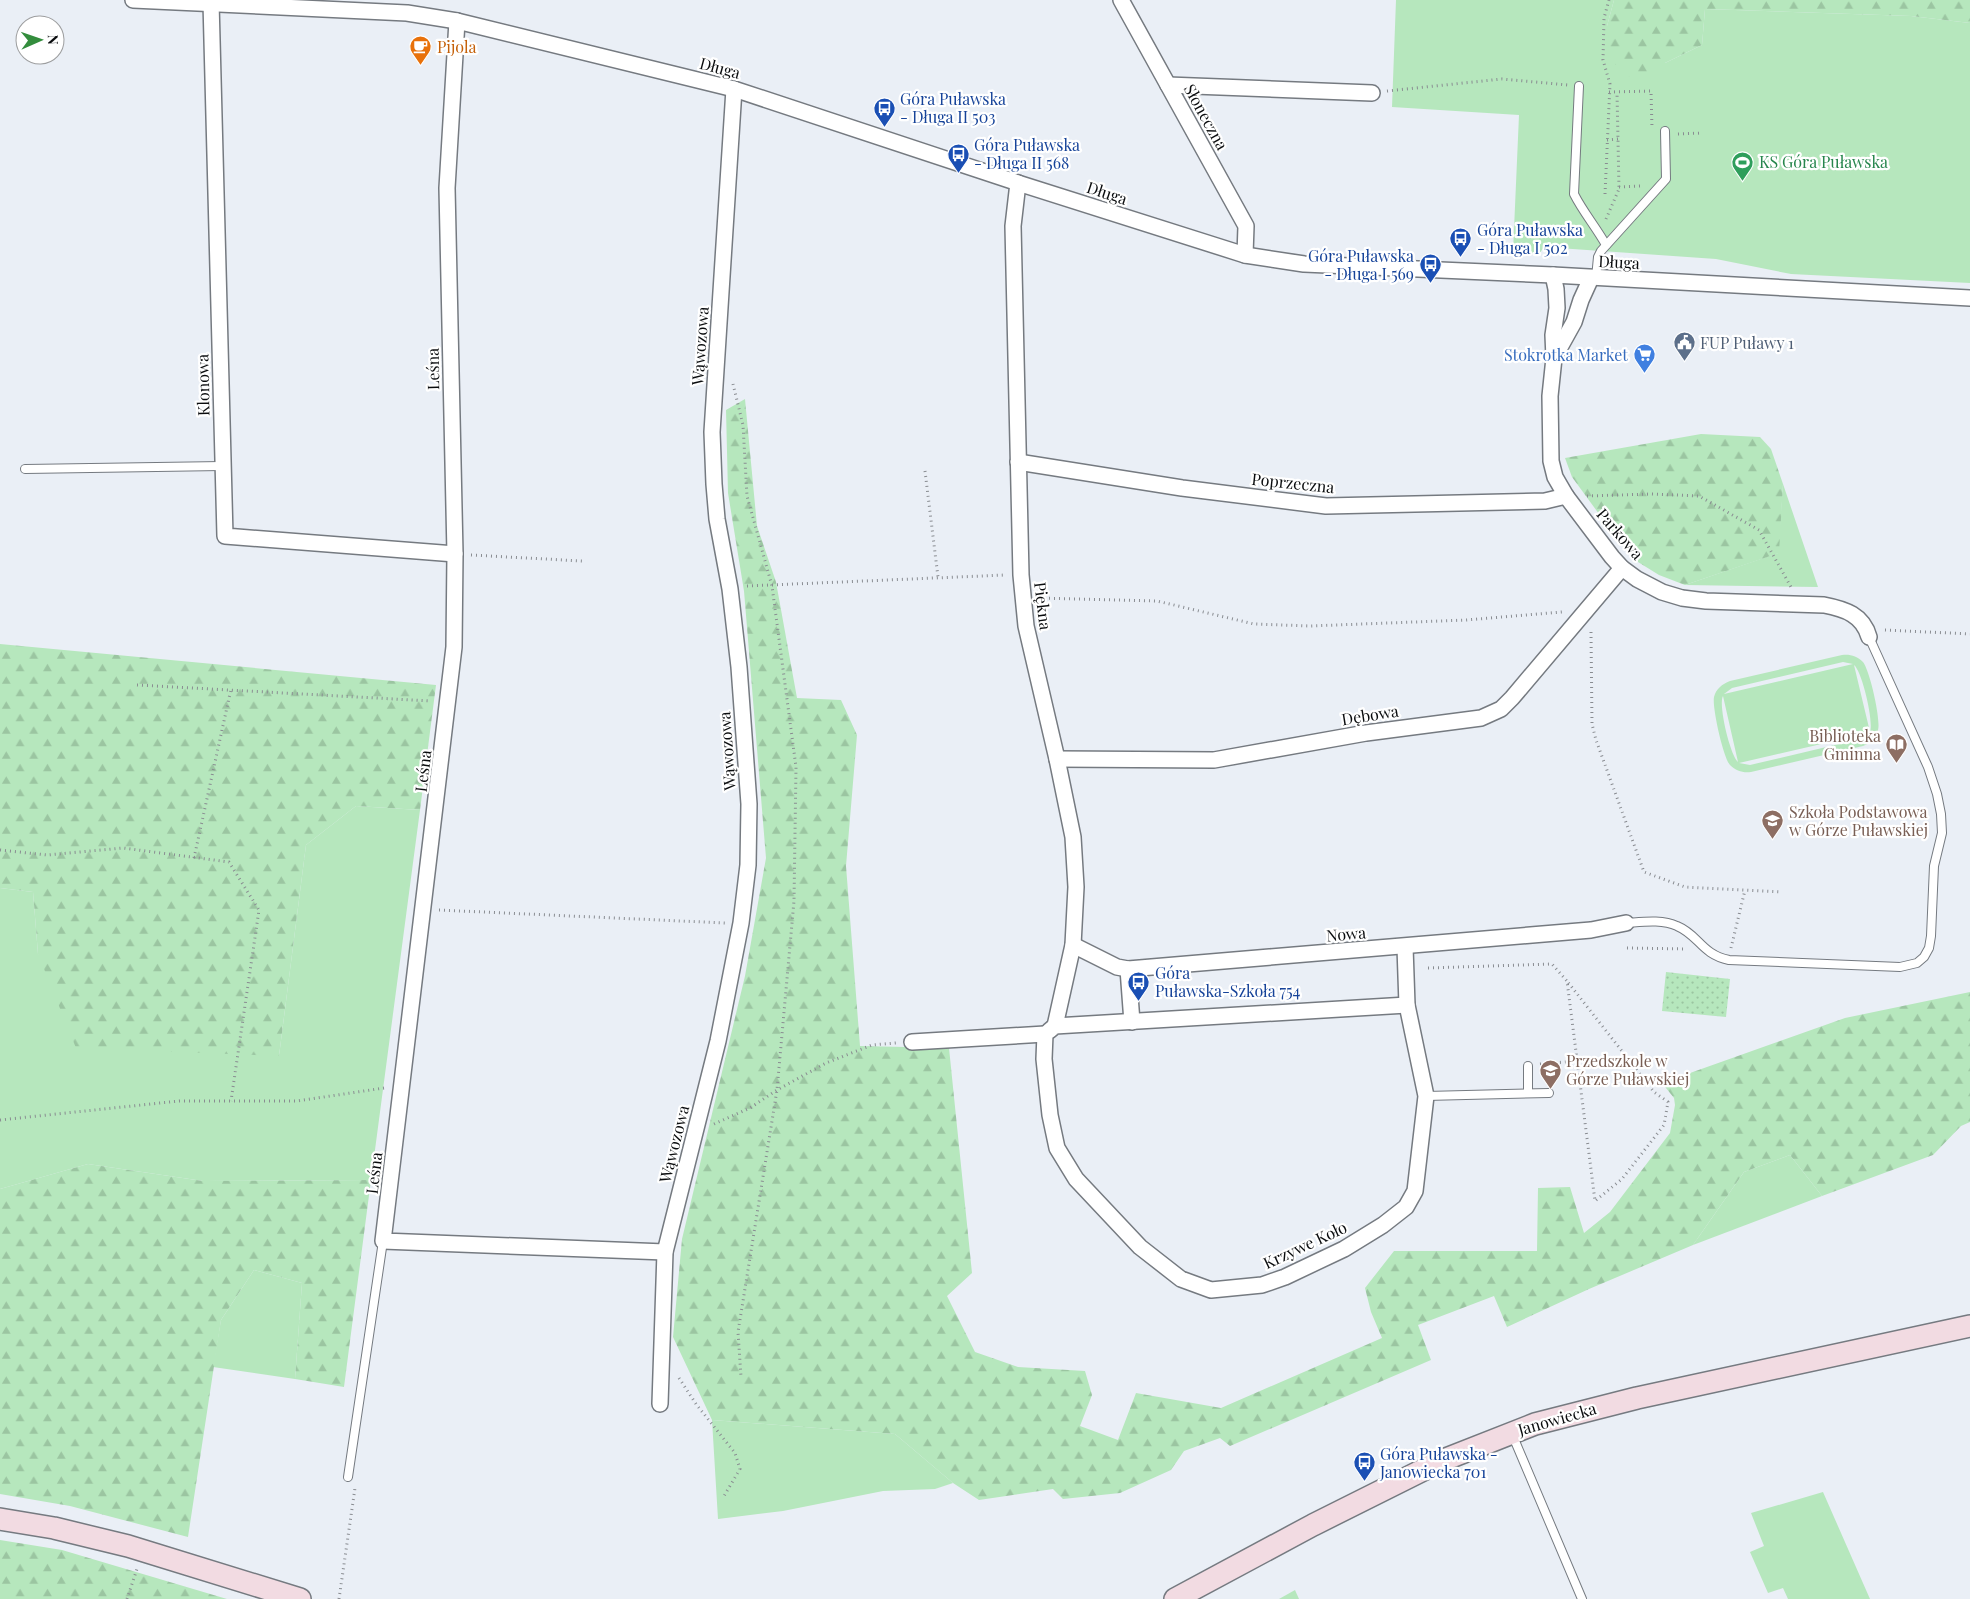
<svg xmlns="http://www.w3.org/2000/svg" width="1970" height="1599" font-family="'Playfair Display',serif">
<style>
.grass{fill:#b6e7bd;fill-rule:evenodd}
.forest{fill:url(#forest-firs)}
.park{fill:url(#park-dots)}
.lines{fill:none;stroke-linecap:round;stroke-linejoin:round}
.lane-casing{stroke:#757a80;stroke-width:10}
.street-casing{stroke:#757a80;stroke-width:18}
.secondary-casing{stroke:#757a80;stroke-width:24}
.path{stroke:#898c91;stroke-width:3;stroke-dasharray:1 4;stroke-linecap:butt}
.lane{stroke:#fff;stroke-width:8}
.street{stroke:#fff;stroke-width:15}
.secondary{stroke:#f2dbe2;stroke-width:21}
.labels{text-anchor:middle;stroke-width:4.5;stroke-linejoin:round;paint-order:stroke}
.food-label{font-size:16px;fill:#c56008;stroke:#fff;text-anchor:start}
.street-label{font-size:16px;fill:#0a0c0e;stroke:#fff}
.transit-label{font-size:16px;fill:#164399;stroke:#fff;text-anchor:start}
.leisure-label{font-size:16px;fill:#27864d;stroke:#fff;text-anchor:start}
.service-label{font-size:16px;fill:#4e5e75;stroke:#fff;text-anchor:start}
.shop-label{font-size:16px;fill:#366cbe;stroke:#fff;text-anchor:end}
.education-label{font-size:16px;fill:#785e54;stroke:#fff;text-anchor:start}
</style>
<defs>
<pattern id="forest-firs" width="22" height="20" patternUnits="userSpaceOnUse" patternTransform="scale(1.25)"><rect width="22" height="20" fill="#b6e7bd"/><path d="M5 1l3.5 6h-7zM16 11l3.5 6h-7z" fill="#9bc5a1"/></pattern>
<pattern id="park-dots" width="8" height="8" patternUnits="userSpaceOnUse" patternTransform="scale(1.25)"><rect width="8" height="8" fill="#b6e7bd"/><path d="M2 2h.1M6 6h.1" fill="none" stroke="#9bc5a1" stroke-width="1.8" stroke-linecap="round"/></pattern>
</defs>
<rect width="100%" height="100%" fill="#eaeff6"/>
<g class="grass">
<polygon points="1396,0 1614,0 1607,26 1665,63 1702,45 1705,9 1911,16 1970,23 1970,283 1791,274 1716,259 1544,247 1539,254 1513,252 1519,115 1392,107"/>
<polygon points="1783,484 1818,587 1685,585 1778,553"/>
<path d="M1842,655C1850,654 1857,656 1863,662C1870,671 1881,720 1878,730C1876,739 1871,743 1863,746L1751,772C1743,773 1736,771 1730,765C1723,757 1712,707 1714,697C1716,689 1722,684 1730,681ZM1843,662L1853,664L1724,694L1732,688ZM1854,665C1862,671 1874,722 1870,732ZM1723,696L1738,762C1730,755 1718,704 1723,696ZM1869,733L1860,739L1750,765L1739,763Z"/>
<polygon points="356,806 420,810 371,1180 203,1181 88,1164 0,1189 0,888 33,892 38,954 279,1056 306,845"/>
<polygon points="1790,1155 1822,1196 1693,1245 1744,1172"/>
<polygon points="254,1270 302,1283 295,1379 213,1367 221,1320"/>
<polygon points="712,1420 895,1434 953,1483 935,1489 883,1491 783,1511 718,1519"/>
<polygon points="1823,1492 1870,1599 1788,1599 1783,1588 1768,1593 1750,1552 1764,1546 1751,1513"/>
<polygon points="1295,1590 1299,1599 1279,1599"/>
</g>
<g class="forest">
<polygon points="1614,0 1970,0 1970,23 1911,16 1705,9 1702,45 1665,63 1647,81 1624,75 1621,67 1606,60 1607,26"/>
<polygon points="745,399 757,526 776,582 797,698 841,700 857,735 846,866 860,1046 949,1048 972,1273 947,1296 975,1352 1018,1367 1085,1371 1092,1395 1080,1426 1118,1440 1136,1393 1221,1408 1382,1338 1371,1312 1365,1288 1394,1251 1537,1251 1538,1188 1570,1187 1584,1233 1610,1212 1670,1133 1675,1105 1674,1098 1662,1083 1845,1018 1970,992 1970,1122 1961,1126 1933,1155 1822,1196 1790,1155 1744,1172 1693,1245 1589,1289 1507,1327 1494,1296 1418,1325 1431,1360 1230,1446 1220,1438 1184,1451 1171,1470 1120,1493 1063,1499 1053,1489 979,1500 953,1483 895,1434 712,1420 673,1337 682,1239 745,976 766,858 744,591 728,493 726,410"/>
<polygon points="1701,434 1760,437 1771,449 1783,484 1779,553 1685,585 1659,575 1638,562 1618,540 1572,477 1565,458"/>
<polygon points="0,644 436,685 420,810 356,806 306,845 279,1056 76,1048 38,954 33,892 0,888"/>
<polygon points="88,1164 203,1181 371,1180 344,1387 295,1379 302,1283 254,1270 221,1320 188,1537 70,1506 0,1494 0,1189"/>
<polygon points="0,1540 62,1550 227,1599 0,1599"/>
</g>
<polygon class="park" points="1666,972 1730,979 1726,1017 1662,1011"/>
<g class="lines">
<defs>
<g id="lane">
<path d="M1579,86L1574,194C1583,212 1596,227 1606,245"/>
<polyline points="1596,278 1598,257 1601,251 1666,179 1665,131"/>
<polyline points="25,469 222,466"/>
<path d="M1626,923C1642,922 1662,919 1677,926C1699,935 1701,954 1729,960L1900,967L1917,963L1924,957L1929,948L1931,936L1934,866L1942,833L1941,814L1937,794L1928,767L1869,637"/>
<polyline points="1528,1066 1528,1093"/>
<polyline points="1426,1096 1549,1093"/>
<polyline points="1512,1434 1582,1599"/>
<polyline points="348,1477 383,1241"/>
</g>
<g id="street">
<polyline points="133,0 407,13 457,21 734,89 1018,183 1245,255 1304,264 1553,275 1970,298"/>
<polyline points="1121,0 1246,226 1245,255"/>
<polyline points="211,2 225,536 455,554"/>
<polyline points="457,21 447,188 455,554 454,647 383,1241 665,1252"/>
<polyline points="1168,85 1372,93"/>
<polyline points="1018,183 1013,226 1021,575 1026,626 1057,759 1073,837 1076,887 1073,945 1055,1026"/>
<path d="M1553,275L1556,289L1557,308L1553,335L1554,358L1550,396L1551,461L1555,477L1566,496L1612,557L1622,568L1637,579L1662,592L1682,598L1706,601L1824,605C1845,609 1863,615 1869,637"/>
<polyline points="1554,358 1574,322 1581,300 1591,278"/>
<polyline points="1018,462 1182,488 1326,506 1545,501 1566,496"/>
<polyline points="1057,759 1214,760 1366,733 1481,718 1501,709 1512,698 1622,568"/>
<polyline points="1073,945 1117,967 1128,969 1591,930 1626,923"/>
<polyline points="1128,969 1132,1022"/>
<polyline points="1049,1031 1055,1026 1407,1005"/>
<polyline points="1045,1034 1044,1059 1050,1115 1057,1148 1076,1179 1140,1247 1181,1279 1211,1290 1262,1285 1285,1277 1344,1249 1383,1225 1406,1207 1415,1191 1426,1096 1407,1005 1405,947"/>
<polyline points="912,1042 1045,1034"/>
<polyline points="660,1404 665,1252 718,1041 741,923 748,865 749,804 739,667 730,589 717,519 714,484 712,432 734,89"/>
</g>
<g id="secondary">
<polyline points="0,1519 54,1528 128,1546 300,1599"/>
<polyline points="1175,1599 1313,1525 1441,1461 1535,1424 1637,1398 1970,1326"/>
</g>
</defs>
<use href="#lane" class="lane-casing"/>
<use href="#street" class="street-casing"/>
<use href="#secondary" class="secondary-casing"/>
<g class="path">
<polyline points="1387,91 1502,79 1568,85"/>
<polyline points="1609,92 1651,91 1652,128"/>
<polyline points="1678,134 1702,133"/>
<polyline points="1607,140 1618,139"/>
<polyline points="1619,187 1641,186"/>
<polyline points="1605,194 1610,84 1603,60 1604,18 1609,0"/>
<polyline points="1606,219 1619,189 1617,92"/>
<polyline points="733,384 743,425 747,496 772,586 796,767 794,901 777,1090 738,1332 741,1377"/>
<polyline points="925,471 938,577"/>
<polyline points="1587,496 1651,494 1699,496 1759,530 1791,587"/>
<polyline points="471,555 582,561"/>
<polyline points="747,586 1005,575"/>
<polyline points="1039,598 1157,601 1254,624 1310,626 1466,620 1562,612"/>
<polyline points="1885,630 1970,634"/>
<polyline points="1591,632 1592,724 1596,740 1644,872 1685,887 1781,892"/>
<polyline points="137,685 431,701"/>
<polyline points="0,850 47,855 123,848 229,862 259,910 231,1101"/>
<polyline points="194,858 231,689"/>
<polyline points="439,910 725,923"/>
<polyline points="1627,948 1687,949"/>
<polyline points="1731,948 1745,890"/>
<polyline points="1428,968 1552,964 1567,981 1595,1201 1622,1179 1664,1125 1668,1102 1654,1092 1567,981"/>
<polyline points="1540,1064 1577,1061"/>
<polyline points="0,1120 179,1101 297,1101 384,1088"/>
<polyline points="714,1124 750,1108 777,1090 826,1063 872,1045 896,1043"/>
<polyline points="679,1378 696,1404 735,1453 740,1469 724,1496"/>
<polyline points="127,1599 137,1569"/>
<polyline points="339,1599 355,1488"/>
</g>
<use href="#lane" class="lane"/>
<use href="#street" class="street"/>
<use href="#secondary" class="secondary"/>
</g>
<defs>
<symbol id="cafe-pin" viewBox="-11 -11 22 30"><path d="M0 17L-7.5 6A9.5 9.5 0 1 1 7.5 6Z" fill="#e8710a" stroke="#fff"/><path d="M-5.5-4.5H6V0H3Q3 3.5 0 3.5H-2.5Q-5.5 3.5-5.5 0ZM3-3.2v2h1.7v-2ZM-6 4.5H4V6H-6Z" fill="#fff"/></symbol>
<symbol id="bus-pin" viewBox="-11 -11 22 30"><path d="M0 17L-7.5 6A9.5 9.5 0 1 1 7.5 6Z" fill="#1a4fb4" stroke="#fff"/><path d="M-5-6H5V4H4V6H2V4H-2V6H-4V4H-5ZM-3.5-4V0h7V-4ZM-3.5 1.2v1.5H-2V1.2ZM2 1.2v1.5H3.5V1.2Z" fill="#fff"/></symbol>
<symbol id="stadium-pin" viewBox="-11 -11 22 30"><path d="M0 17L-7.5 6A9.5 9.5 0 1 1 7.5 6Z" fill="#2e9e5b" stroke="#fff"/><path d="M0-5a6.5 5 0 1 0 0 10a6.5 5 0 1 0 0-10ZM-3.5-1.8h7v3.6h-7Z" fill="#fff"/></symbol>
<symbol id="civic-pin" viewBox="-11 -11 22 30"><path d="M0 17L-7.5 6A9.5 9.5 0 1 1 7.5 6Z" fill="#5c6f8a" stroke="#fff"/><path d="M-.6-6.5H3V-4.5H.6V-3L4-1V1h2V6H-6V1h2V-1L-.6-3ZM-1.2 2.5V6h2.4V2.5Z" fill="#fff"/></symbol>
<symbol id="supermarket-pin" viewBox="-11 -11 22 30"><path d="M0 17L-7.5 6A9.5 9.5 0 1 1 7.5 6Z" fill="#3f7fe0" stroke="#fff"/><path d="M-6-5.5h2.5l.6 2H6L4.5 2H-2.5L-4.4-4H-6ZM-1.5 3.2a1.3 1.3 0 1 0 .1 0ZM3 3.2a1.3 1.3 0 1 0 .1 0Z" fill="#fff"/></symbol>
<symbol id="library-pin" viewBox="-11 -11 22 30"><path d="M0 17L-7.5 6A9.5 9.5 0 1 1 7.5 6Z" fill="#8d6e63" stroke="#fff"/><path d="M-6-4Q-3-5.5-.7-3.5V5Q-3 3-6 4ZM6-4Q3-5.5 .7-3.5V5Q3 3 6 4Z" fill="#fff"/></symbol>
<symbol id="school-pin" viewBox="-11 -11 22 30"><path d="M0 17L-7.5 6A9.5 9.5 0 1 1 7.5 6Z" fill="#8d6e63" stroke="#fff"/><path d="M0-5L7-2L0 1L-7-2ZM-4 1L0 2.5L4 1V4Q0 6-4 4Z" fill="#fff"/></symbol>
</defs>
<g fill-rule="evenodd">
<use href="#cafe-pin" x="408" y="34" width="25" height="34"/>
<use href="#bus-pin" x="872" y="96" width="25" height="34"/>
<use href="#bus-pin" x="946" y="142" width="25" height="34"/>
<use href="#stadium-pin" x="1730" y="150" width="25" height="34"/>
<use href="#bus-pin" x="1448" y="226" width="25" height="34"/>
<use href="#bus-pin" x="1418" y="252" width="25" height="34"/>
<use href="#civic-pin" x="1672" y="330" width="25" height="34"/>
<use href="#supermarket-pin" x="1632" y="342" width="25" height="34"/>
<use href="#library-pin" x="1884" y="732" width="25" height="34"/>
<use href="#school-pin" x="1760" y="808" width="25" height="34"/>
<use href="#bus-pin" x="1126" y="970" width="25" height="34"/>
<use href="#school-pin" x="1538" y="1058" width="25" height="34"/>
<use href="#bus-pin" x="1352" y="1450" width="25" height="34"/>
</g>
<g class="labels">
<g class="food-label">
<text x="437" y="53">Pijola</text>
</g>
<g class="street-label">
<text transform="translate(720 68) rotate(15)" y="6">Długa</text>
<text transform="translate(1206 117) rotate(61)" y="6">Słoneczna</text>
<text transform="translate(1107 193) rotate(18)" y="6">Długa</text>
<text transform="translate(1619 262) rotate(3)" y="6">Długa</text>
<text transform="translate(700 346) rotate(-86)" y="6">Wąwozowa</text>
<text transform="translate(433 369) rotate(-91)" y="6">Leśna</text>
<text transform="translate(203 385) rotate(-91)" y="6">Klonowa</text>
<text transform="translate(1293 483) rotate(6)" y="6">Poprzeczna</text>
<text transform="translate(1620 534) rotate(49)" y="6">Parkowa</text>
<text transform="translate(1043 606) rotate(83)" y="6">Piękna</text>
<text transform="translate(1370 715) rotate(-9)" y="6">Dębowa</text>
<text transform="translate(727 751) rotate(-94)" y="6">Wąwozowa</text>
<text transform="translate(423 771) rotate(-83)" y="6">Leśna</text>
<text transform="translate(1346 934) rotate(-5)" y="6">Nowa</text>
<text transform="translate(674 1144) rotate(-76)" y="6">Wąwozowa</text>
<text transform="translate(374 1173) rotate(-83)" y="6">Leśna</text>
<text transform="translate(1305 1245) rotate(-25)" y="6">Krzywe Koło</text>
<text transform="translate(1557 1419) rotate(-16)" y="6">Janowiecka</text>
</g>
<g class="transit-label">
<text x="900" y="105">Góra Puławska<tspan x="900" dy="18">- Długa II 503</tspan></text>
<text x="974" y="151">Góra Puławska<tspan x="974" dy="18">- Długa II 568</tspan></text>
<text x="1477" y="236">Góra Puławska<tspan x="1477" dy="18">- Długa I 502</tspan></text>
<text x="1414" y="262" text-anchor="end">Góra Puławska<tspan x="1414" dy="18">- Długa I 569</tspan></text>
<text x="1155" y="979">Góra<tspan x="1155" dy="18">Puławska-Szkoła 754</tspan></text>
<text x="1380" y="1460">Góra Puławska -<tspan x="1380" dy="18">Janowiecka 701</tspan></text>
</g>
<g class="leisure-label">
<text x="1759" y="168">KS Góra Puławska</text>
</g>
<g class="service-label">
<text x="1700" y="349">FUP Puławy 1</text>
</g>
<g class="shop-label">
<text x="1628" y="361">Stokrotka Market</text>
</g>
<g class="education-label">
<text x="1881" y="742" text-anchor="end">Biblioteka<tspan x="1881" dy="18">Gminna</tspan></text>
<text x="1789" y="818">Szkoła Podstawowa<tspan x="1789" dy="18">w Górze Puławskiej</tspan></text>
<text x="1566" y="1067">Przedszkole w<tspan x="1566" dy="18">Górze Puławskiej</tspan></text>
</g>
</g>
<g transform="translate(40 40) rotate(88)"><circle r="24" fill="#ffffff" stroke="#9d9e9f"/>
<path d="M0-4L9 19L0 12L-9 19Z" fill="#338d3d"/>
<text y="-8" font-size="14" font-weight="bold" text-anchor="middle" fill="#0a0c0e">N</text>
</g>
</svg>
